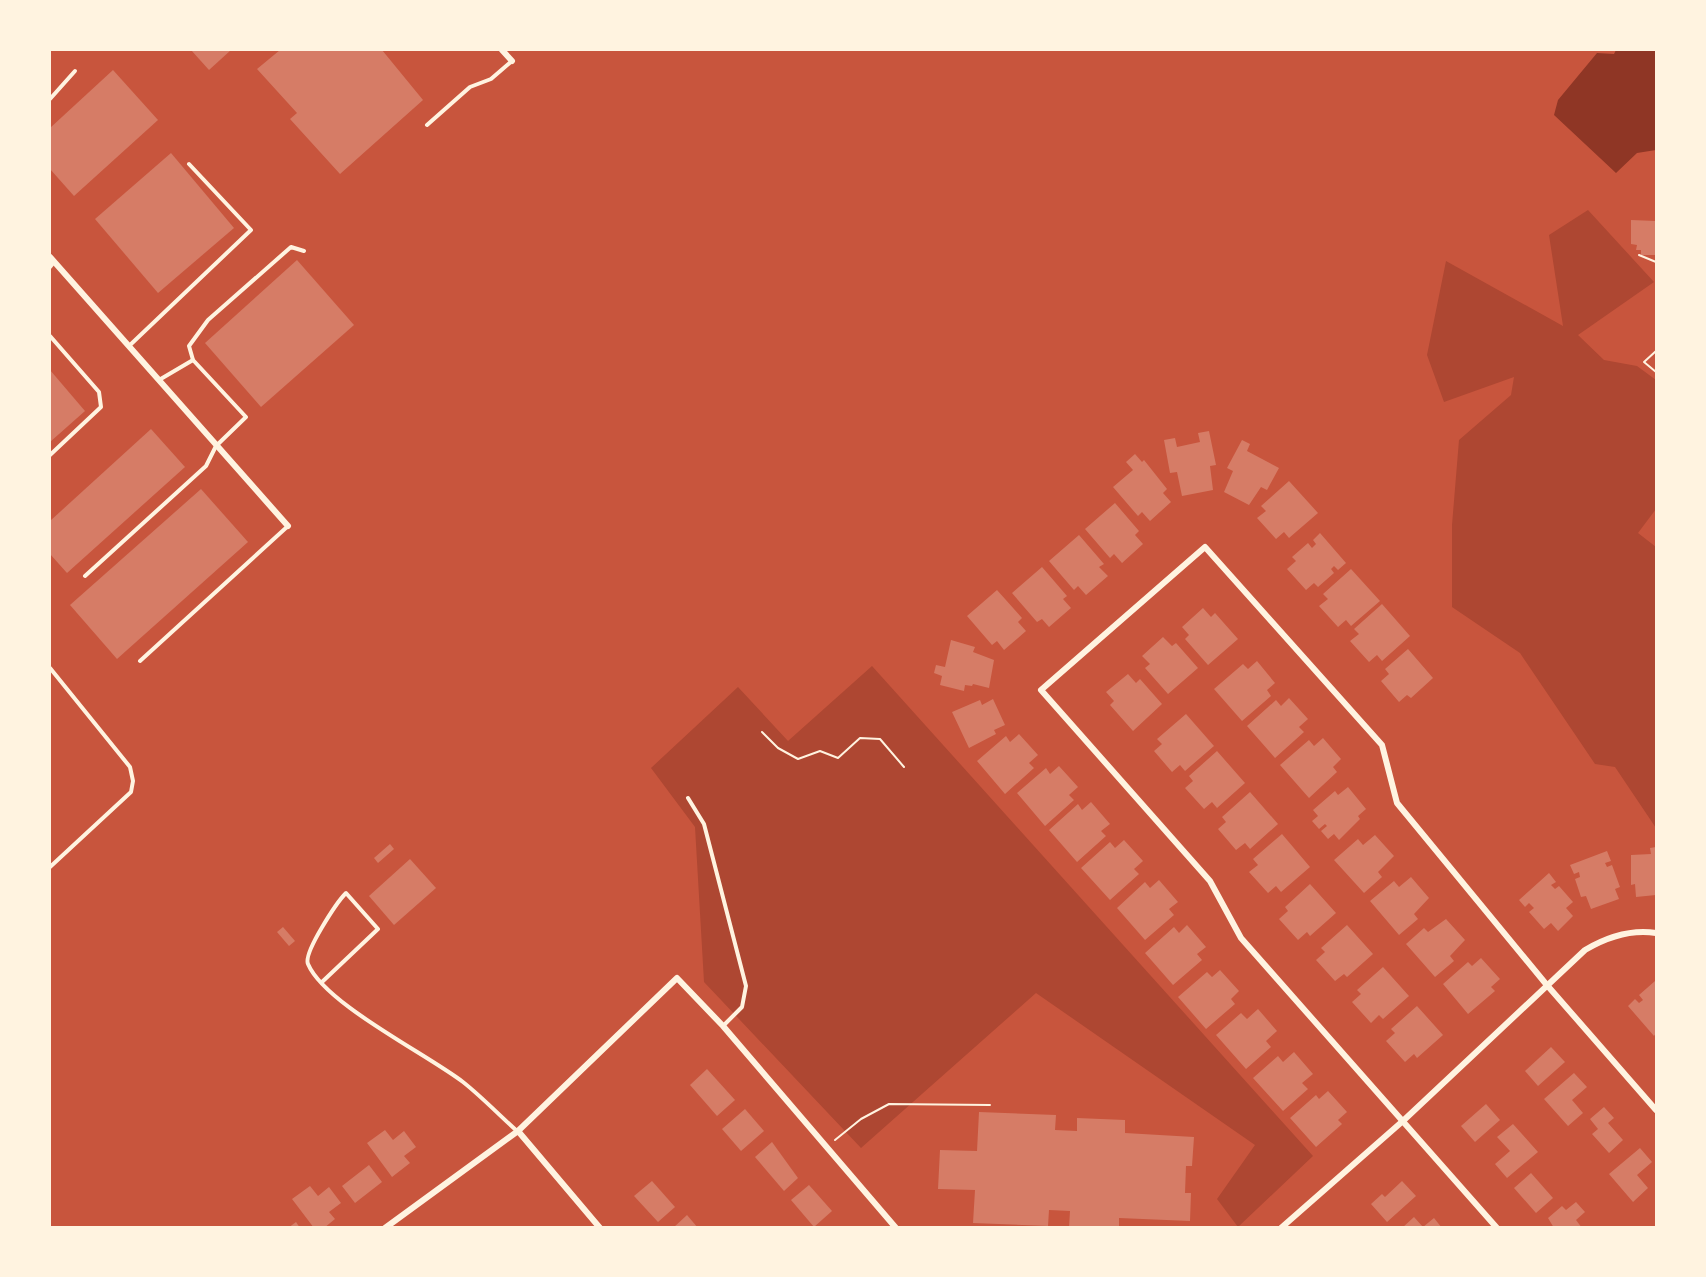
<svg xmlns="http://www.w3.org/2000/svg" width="1706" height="1277" font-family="'PT Sans',sans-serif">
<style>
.green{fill:#ae4732}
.water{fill:#8f3625}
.building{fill:#d67c66}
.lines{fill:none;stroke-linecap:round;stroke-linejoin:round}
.path{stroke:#fff3e0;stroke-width:2}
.service{stroke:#fff3e0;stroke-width:4}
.minor{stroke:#fff3e0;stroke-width:6}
</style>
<rect width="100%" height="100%" fill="#c8553d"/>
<g class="green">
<polygon points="1588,210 1654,282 1578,335 1604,360 1637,366 1656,380 1656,509 1638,533 1656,547 1656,828 1615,767 1595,764 1520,653 1452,607 1452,525 1459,440 1511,395 1514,377 1444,402 1427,355 1446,261 1563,326 1549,235"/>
<polygon points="872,666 1313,1156 1238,1227 1217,1199 1255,1145 1036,993 861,1148 704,982 695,827 651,768 738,687 788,741"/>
</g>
<polygon class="water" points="1616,50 1656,50 1656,150 1637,153 1616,173 1554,115 1558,100 1597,53 1614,54"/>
<g class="building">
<polygon points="191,50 231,50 209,70"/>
<polygon points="280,50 382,50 423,100 340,174 290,119 297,113 257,69"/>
<polygon points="113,70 158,120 74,196 50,169 50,128"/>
<polygon points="171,153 234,228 158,293 95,219"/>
<polygon points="1631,220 1656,221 1656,255 1641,255 1641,250 1636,250 1637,245 1631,244"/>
<polygon points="297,260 354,325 261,407 205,343"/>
<polygon points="50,370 85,411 50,442"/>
<polygon points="151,429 185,467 67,573 50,554 50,521"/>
<polygon points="1209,431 1216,465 1210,466 1213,490 1182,496 1177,472 1170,473 1164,440 1175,438 1177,447 1200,442 1198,433"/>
<polygon points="1242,440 1250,444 1247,451 1279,468 1267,490 1261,487 1249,505 1224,492 1233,471 1227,468"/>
<polygon points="1135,454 1142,462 1144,460 1167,489 1163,493 1171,502 1150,521 1142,512 1138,516 1113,487 1133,470 1126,462"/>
<polygon points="1289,481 1318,513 1289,538 1284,532 1276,539 1257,518 1266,511 1261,506"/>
<polygon points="201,489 248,542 117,659 70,605"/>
<polygon points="1115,503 1139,531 1135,535 1143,544 1122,563 1114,554 1110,558 1085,529"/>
<polygon points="1320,533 1346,563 1338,570 1334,566 1331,569 1334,573 1318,587 1314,583 1306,590 1287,569 1296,561 1292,557 1308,543 1312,548 1316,544 1313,540"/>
<polygon points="1079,535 1104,564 1099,567 1108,576 1086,595 1078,586 1074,590 1049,561"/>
<polygon points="1042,567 1067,596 1063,599 1071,608 1049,627 1042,619 1037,622 1012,593"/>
<polygon points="1351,569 1380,601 1351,626 1346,620 1338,627 1319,606 1328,599 1323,594"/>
<polygon points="997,590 1022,618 1018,622 1026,631 1004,650 997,641 992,645 967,616"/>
<polygon points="1382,604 1410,636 1382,661 1377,655 1369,662 1350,641 1359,634 1354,629"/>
<polygon points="1203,608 1211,617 1215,613 1238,639 1208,665 1185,639 1189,635 1182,627"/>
<polygon points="1163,637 1172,646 1176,643 1198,668 1168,694 1145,668 1150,664 1142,656"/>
<polygon points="951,640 975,647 973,652 994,660 989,688 973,684 972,686 965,685 964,691 940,685 942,676 934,673 936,665 945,667"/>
<polygon points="1408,649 1433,678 1411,698 1407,695 1399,702 1381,681 1389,674 1385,669"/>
<polygon points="1257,661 1275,683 1267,690 1271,696 1242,721 1214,689 1243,664 1248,669"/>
<polygon points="1128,674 1136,683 1140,679 1162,704 1133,731 1110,705 1114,701 1106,692"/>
<polygon points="1289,698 1308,719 1299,727 1304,732 1275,758 1247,726 1276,700 1281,706"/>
<polygon points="993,699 1005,725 994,730 996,734 969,748 952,712 980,700 982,705"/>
<polygon points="1186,714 1214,746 1185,771 1180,765 1172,772 1154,751 1162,744 1157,739"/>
<polygon points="1019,734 1038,755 1029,763 1034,768 1005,794 977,761 1006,736 1010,742"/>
<polygon points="1323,738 1341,759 1333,767 1337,772 1309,798 1280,765 1309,740 1314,746"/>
<polygon points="1217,751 1245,783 1217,808 1212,802 1204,809 1185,788 1193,781 1189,776"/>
<polygon points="1059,766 1078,787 1069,795 1074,800 1045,826 1017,793 1046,768 1050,774"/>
<polygon points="1348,787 1366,809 1358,816 1360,819 1339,840 1334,834 1328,839 1321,831 1327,826 1325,824 1319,829 1312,821 1318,816 1313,810 1335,791 1338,795"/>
<polygon points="1250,792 1278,824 1250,849 1245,843 1236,850 1218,829 1226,822 1222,817"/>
<polygon points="1091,802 1110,824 1101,831 1106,836 1077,862 1049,830 1078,804 1082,810"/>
<polygon points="1282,834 1310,867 1281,892 1276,886 1268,893 1249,872 1258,865 1253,859"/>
<polygon points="1375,835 1394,856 1378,872 1382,877 1364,893 1334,860 1358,839 1363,845"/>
<polygon points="1124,840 1143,861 1134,869 1139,874 1110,900 1081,868 1110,842 1115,848"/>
<polygon points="390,844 394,849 378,863 374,858"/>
<polygon points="1656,847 1656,895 1636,897 1635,884 1631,885 1631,855 1651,854 1650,848"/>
<polygon points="1607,851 1611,861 1605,863 1607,867 1612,865 1620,887 1615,889 1619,899 1591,909 1586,896 1581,897 1575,879 1580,877 1579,872 1574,874 1570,865"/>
<polygon points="410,859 436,888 394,925 369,896"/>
<polygon points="1549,873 1556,882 1551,885 1555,889 1559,886 1573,902 1566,908 1573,916 1558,931 1551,923 1544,929 1529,912 1534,908 1529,903 1525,907 1519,900"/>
<polygon points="1411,877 1429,898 1414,914 1418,919 1399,935 1370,901 1394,881 1399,887"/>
<polygon points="1159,880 1178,902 1169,909 1174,915 1145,940 1117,908 1145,882 1150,888"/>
<polygon points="1310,884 1336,913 1310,936 1307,932 1298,940 1279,919 1288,911 1285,907"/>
<polygon points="1446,919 1465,940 1450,956 1454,961 1435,977 1406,944 1424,928 1428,932"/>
<polygon points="1187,925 1206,947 1197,954 1202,960 1173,985 1145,953 1174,927 1179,933"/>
<polygon points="1347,925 1373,954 1347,977 1344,974 1335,981 1316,960 1325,952 1321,948"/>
<polygon points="283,927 295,941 289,946 277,932"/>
<polygon points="1481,958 1500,979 1491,987 1495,991 1468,1014 1443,984 1468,962 1472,966"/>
<polygon points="1383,967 1409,996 1383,1019 1379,1015 1371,1023 1352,1002 1361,994 1357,990"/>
<polygon points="1220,970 1239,991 1231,999 1235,1004 1206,1029 1178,997 1207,972 1212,977"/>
<polygon points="1655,981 1656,1033 1654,1036 1628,1006 1635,999 1639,1003 1643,1000 1639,995"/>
<polygon points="1417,1006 1443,1035 1417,1058 1414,1054 1405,1062 1386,1041 1395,1033 1391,1029"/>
<polygon points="1258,1009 1277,1031 1266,1041 1271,1047 1246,1069 1216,1035 1241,1013 1247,1019"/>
<polygon points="1551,1047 1565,1062 1538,1086 1525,1071"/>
<polygon points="1294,1052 1313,1074 1302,1083 1308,1089 1283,1111 1253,1078 1278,1056 1283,1062"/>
<polygon points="707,1069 735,1100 717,1116 690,1085"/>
<polygon points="1574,1073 1587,1087 1572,1100 1583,1113 1568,1126 1544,1099"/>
<polygon points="1328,1091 1347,1112 1338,1120 1342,1124 1316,1147 1290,1118 1316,1095 1319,1099"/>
<polygon points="1486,1104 1500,1120 1475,1142 1461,1126"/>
<polygon points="1604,1107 1614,1118 1608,1123 1623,1140 1609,1153 1592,1134 1598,1129 1590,1119"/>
<polygon points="745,1109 764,1131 741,1151 722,1129"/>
<polygon points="979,1112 1056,1115 1055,1130 1077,1131 1077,1118 1125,1120 1125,1133 1194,1137 1192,1166 1186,1166 1185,1193 1191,1193 1190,1221 1119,1218 1119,1228 1069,1228 1070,1211 1049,1210 1048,1226 973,1223 975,1190 938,1189 940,1150 977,1151"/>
<polygon points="1513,1124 1538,1152 1507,1178 1495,1164 1510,1151 1497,1137"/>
<polygon points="385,1130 393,1140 404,1131 416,1147 404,1156 410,1163 392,1177 367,1143"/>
<polygon points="772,1142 798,1178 784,1191 755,1157"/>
<polygon points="1640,1148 1652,1162 1637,1175 1648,1188 1633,1202 1609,1174"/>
<polygon points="369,1165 382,1182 355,1203 342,1186"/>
<polygon points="1531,1173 1553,1198 1536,1213 1514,1188"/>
<polygon points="652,1181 675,1207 658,1222 634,1196"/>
<polygon points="1402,1181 1416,1196 1387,1222 1371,1204 1382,1194 1385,1197"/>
<polygon points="809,1185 832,1211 814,1227 791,1200"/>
<polygon points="310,1186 318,1196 329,1187 341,1203 329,1212 335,1219 324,1228 314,1228 292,1199"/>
<polygon points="1576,1202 1585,1212 1576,1220 1582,1228 1554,1228 1548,1218 1562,1206 1566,1210"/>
<polygon points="687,1215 698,1228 673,1228"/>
<polygon points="1414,1217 1423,1227 1434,1218 1442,1228 1402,1228"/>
<polygon points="296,1222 300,1228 288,1228"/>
</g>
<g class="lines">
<g class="path">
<polyline points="1639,255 1656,262"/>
<polyline points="1656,351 1644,362 1656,372"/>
<polyline points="762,732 778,748 798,759 820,751 838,758 860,738 880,739 904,767"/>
<polyline points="835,1140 861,1119 889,1104 990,1105"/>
</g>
<g class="service">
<polyline points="50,99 75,71"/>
<polyline points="427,125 470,87 491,79 512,61"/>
<polyline points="50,267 54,262"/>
<polyline points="50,336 99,392 101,407 50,455"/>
<polyline points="129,346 251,230 189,164"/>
<polyline points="193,360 189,346 208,320 291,247 304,251"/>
<polyline points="85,576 206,466 216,446 246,417 193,360 159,380"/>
<polyline points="140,661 288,526"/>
<polyline points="50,668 130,767 133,781 131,792 50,867"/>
<polyline points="688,798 704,824 746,986 742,1007 723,1026"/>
<path d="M322,982L378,929L346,893C337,902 303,953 308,964C325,1004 425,1053 463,1082C482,1097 499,1115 517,1131"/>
</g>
<g class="minor">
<polyline points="502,50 512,61"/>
<polyline points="50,257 288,526"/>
<polyline points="518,1131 600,1228"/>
<polyline points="385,1228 518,1131 677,978 723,1026 896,1228"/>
<path d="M1281,1228L1404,1120L1585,950C1607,937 1630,929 1656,933"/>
<polyline points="1497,1228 1241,938 1210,881 1041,690 1205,547 1382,745 1397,803 1546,984 1656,1110"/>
</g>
</g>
<rect width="1706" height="1277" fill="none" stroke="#fff3e0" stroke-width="102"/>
</svg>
